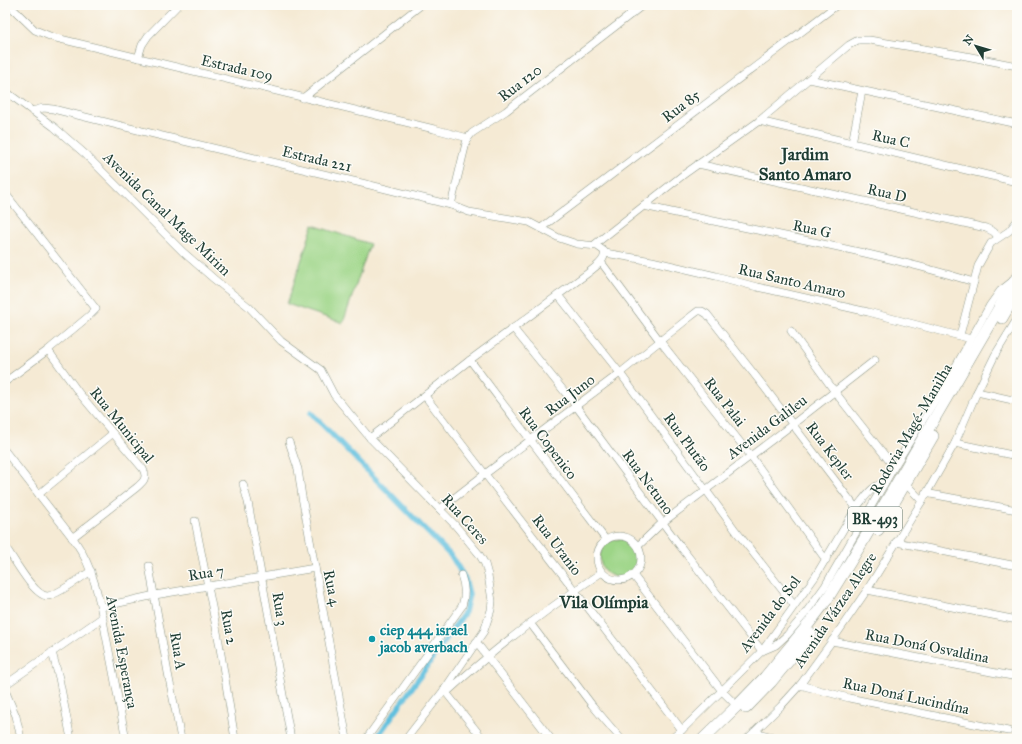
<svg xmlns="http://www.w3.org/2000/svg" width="1022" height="744" font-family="'IM FELL Great Primer',serif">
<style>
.green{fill:#9dd587;stroke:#5e895e}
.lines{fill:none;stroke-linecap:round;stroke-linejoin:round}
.canal{stroke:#60c0de;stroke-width:5.5}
.minor-casing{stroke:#8a9484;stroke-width:8}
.highway-casing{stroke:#8a9484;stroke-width:12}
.minor{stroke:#fff;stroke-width:7}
.highway{stroke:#fff;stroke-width:11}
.culture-dot{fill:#0f9aa8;stroke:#fdfcf7;stroke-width:1.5}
.labels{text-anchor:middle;stroke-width:3;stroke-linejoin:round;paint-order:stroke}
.shield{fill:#fdfcf7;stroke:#62766e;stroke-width:1}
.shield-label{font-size:14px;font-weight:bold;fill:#1f3d34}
.street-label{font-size:15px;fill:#1f3d34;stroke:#fdfcf7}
.culture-label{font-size:15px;font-weight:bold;fill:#0d838f;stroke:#fdfcf7;text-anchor:start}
.quarter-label{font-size:17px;font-weight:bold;fill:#1f3d34;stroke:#fdfcf7}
</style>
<rect width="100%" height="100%" fill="#fdfcf7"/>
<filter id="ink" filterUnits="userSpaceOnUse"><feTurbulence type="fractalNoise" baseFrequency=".025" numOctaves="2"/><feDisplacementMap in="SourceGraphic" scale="8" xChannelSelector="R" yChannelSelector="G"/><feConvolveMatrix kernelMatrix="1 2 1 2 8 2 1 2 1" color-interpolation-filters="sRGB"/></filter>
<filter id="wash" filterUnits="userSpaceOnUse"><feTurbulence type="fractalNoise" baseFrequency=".012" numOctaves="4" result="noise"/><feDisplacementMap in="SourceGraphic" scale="16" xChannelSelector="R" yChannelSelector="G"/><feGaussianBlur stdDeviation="0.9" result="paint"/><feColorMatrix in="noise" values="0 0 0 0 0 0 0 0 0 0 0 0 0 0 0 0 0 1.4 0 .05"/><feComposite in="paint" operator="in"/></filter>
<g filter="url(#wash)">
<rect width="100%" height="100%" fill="#f5ead4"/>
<g class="green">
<polygon points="313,225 370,244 343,323 287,304"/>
<circle cx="619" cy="558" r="19"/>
</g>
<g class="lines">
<polyline class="canal" points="311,413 452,557 465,579 469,594 465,612 376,739"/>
</g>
</g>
<g filter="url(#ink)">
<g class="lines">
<defs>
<g id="minor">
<polyline points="9,5 35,30 52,37 434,129 468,138"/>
<polyline points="626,5 632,14"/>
<polyline points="138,58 142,45 148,36 178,5"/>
<polyline points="809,79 1017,124"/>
<polyline points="5,91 54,127 85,154 183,252 214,279 249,307 281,341 321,370 334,395 370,438 455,525 479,554 485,564 488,575 492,601 491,610 484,631 444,690 406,739"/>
<polyline points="303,98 421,5"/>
<path d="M32,111L43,108L53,109L158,135L370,185L451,205L469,212L529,222L559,238L577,244L597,246L604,251C607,260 595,267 588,273L470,360L370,438"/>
<polyline points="759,121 1017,182"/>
<polyline points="852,143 862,91"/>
<polyline points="698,164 986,228 994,232 998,237"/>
<polyline points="5,193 96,309 89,316 48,350 5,382"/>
<polyline points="451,205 466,143 468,138 472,133 506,111 643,5"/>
<path d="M644,206C754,231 866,249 974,282"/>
<polyline points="541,228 837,5"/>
<polyline points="594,245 683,175 759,121 849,45 858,40 869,40 961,55 1017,66"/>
<polyline points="605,253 652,261 716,276 757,287 868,312 971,339"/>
<polyline points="601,262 660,341 751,456 826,560"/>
<polyline points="558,295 620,373 736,531 794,605"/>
<polyline points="513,328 576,406 680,546 762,651 776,645 787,635 804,615 825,586 894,467 952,373 990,305 1000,291 1014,280"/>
<polyline points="791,331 835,392 894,467"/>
<polyline points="960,335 978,266 991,243 1009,231 1017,221"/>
<path d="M48,350L79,393L143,469C148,478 143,482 136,488L72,538"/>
<polyline points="470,360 606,540"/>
<polyline points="977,392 1017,401"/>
<polyline points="425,396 682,730"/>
<polyline points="289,442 298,469 302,497 347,739"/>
<polyline points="955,443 1017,456"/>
<path d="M5,451L75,541C95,570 100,603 106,636C113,670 119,705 126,739"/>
<polyline points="905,483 922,501"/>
<polyline points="243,484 248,502 291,739"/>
<polyline points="925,493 1017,510"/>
<polyline points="39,494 112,434"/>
<path d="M440,509L485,474L620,373L685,321L698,311H702L707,314L765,388L856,508C864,499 872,484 885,483"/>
<polyline points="195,521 219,642 235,739"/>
<circle cx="619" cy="558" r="22"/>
<polyline points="896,542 1017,566"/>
<path d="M5,546C13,557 34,597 48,596C59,594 82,577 91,571"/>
<polyline points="638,546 662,523 793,424 875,360"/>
<polyline points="149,566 168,673 181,739"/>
<polyline points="633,575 722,691 737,706"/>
<polyline points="867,590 1017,620"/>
<polyline points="101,607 155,595 315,568"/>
<polyline points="530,623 592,705 621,739"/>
<polyline points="832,641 1017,677"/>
<polyline points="476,642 551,739"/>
<polyline points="52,652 59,678 71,739"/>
<polyline points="5,685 103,617"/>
<polyline points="800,685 849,698 1008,731"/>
<polyline points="5,690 16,716 21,739"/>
<polyline points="444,690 483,739"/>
<path d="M446,693C495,648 547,609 602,572"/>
<polyline points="754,732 781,739"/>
<path d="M366,739L462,606C466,595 465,586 461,575"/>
<polyline points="671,739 682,730 762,651 815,577 856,508"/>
<polyline points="747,739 781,706 800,685 832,641 867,590 922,501 955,443 977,392 995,355 1017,319"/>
</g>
<g id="highway">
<polyline points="1002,318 1017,292"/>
<polyline points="878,530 933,436"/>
<polyline points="746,708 771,682 811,634"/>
<polyline points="703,739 737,706 765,677 807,626 826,601 863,541 1017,277"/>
</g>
</defs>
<use href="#minor" class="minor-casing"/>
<use href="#highway" class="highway-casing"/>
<use href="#minor" class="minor"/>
<use href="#highway" class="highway"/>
</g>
</g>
<circle class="culture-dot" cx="372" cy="639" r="4"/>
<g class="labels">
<rect class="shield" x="848" y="507" width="54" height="24" rx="3"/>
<g class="shield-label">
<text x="875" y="524">BR-493</text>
</g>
<g class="street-label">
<text transform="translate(237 68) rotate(13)" y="5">Estrada 109</text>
<text transform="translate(520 83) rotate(-38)" y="5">Rua 120</text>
<text transform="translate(681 106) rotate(-37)" y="5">Rua 85</text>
<text transform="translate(891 139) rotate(13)" y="5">Rua C</text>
<text transform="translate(317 159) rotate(13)" y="5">Estrada 221</text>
<text transform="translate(887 193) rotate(13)" y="5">Rua D</text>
<text transform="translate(167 214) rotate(44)" y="5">Avenida Canal Mage Mirim</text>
<text transform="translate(812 229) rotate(12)" y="5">Rua G</text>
<text transform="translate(792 281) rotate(13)" y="5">Rua Santo Amaro</text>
<text transform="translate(570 395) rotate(-37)" y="5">Rua Juno</text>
<text transform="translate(725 402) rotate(52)" y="5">Rua Palai</text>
<text transform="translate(122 425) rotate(51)" y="5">Rua Municipal</text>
<text transform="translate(767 427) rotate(-37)" y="5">Avenida Galileu</text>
<text transform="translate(911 429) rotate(-60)" y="5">Rodovia Magé-Manilha</text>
<text transform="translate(687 442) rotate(54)" y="5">Rua Plutão</text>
<text transform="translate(548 443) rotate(53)" y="5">Rua Copenico</text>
<text transform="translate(830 451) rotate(53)" y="5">Rua Kepler</text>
<text transform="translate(648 482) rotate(54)" y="5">Rua Netuno</text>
<text transform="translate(465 519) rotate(48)" y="5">Rua Ceres</text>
<text transform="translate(557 545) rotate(53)" y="5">Rua Uranio</text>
<text transform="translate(206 573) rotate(-9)" y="5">Rua 7</text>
<text transform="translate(332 588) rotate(79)" y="5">Rua 4</text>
<text transform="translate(280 609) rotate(81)" y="5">Rua 3</text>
<text transform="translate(835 610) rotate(-56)" y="5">Avenida Várzea Alegre</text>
<text transform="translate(770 614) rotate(-53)" y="5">Avenida do Sol</text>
<text transform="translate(229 627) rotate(80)" y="5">Rua 2</text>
<text transform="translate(927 646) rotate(11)" y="5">Rua Doná Osvaldina</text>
<text transform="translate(178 651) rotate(81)" y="5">Rua A</text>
<text transform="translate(122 652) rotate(79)" y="5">Avenida Esperança</text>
<text transform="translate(906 696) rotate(12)" y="5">Rua Doná Lucindína</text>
</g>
<g class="culture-label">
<text x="380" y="635">ciep 444 israel<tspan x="380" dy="17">jacob averbach</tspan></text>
</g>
<g class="quarter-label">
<text x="805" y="160">Jardim<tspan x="805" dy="20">Santo Amaro</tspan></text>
<text x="604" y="608">Vila Olímpia</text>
</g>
</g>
<rect width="1022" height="744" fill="none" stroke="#fdfcf7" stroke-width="20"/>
<g transform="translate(976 46) rotate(308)" stroke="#fdfcf7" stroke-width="3" paint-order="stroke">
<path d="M0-3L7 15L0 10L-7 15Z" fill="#1f3d34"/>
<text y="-6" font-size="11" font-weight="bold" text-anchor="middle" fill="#1f3d34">N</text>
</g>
</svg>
